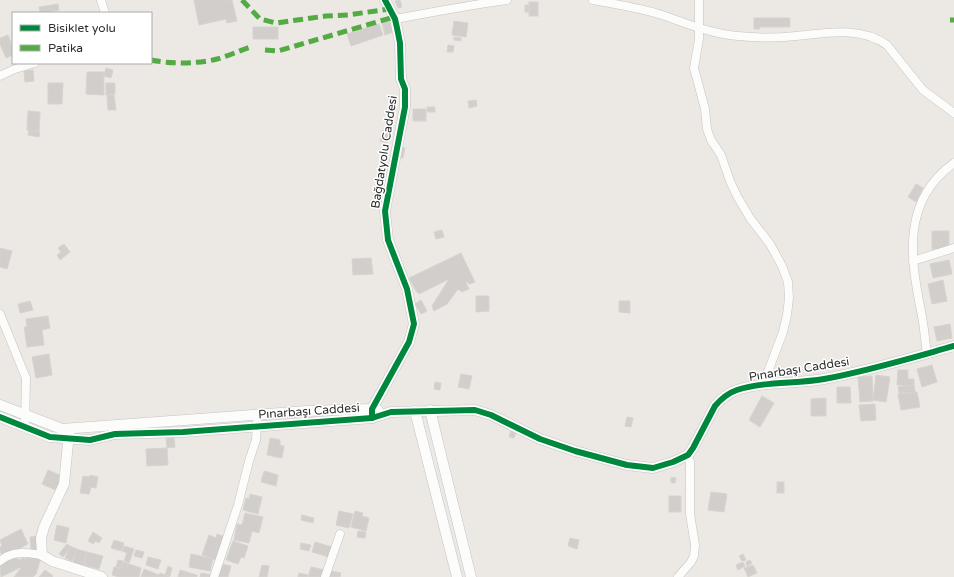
<svg xmlns="http://www.w3.org/2000/svg" width="954" height="577" font-family="'Varela Round',sans-serif">
<style>
.building{fill:#d1cecb;stroke:#d7d4d0}
.lines{fill:none;stroke-linecap:round;stroke-linejoin:round}
.minor-casing{stroke:#c5c4c5;stroke-width:9}
.tertiary-casing{stroke:#c5c4c5;stroke-width:11}
.minor{stroke:#fcfcfb;stroke-width:8}
.tertiary{stroke:#fcfcfb;stroke-width:10}
.quiet{stroke:#54ab44;stroke-width:5;stroke-dasharray:10 5;stroke-linecap:butt}
.cycleway-casing{stroke:#fff;stroke-width:8}
.cycleway{stroke:#00873e;stroke-width:6}
.labels{text-anchor:middle;stroke-width:3;stroke-linejoin:round;paint-order:stroke}
.street-label{font-size:12px;fill:#2e2e2e;stroke:#fff}
</style>
<rect width="100%" height="100%" fill="#ece8e4"/>
<g class="building">
<polygon points="194,0 232,0 237,21 227,23 226,19 199,25"/>
<polygon points="400,0 402,7 398,8 395,1"/>
<rect x="529" y="2" width="9" height="14"/>
<polygon points="58,4 59,10 40,13 39,7"/>
<rect x="525" y="5" width="4" height="7"/>
<polygon points="754,18 790,18 790,27 760,27 760,29 754,29"/>
<polygon points="390,21 393,32 385,35 382,23"/>
<polygon points="454,21 468,23 466,37 452,35"/>
<polygon points="379,24 383,35 351,46 347,34"/>
<rect x="253" y="27" width="25" height="12"/>
<polygon points="8,35 13,48 13,55 6,58 0,44 0,38"/>
<polygon points="454,37 461,38 461,41 454,40"/>
<polygon points="448,45 454,46 453,52 447,52"/>
<polygon points="106,68 113,70 111,78 104,76"/>
<polygon points="33,70 34,81 25,82 24,71"/>
<polygon points="87,72 104,72 104,95 86,94"/>
<polygon points="48,83 63,83 62,104 48,104"/>
<polygon points="106,83 115,83 115,94 106,95"/>
<polygon points="107,95 114,95 116,110 108,110"/>
<polygon points="476,100 477,106 469,108 468,101"/>
<rect x="427" y="107" width="8" height="5"/>
<rect x="413" y="109" width="13" height="12"/>
<polygon points="28,111 40,112 39,131 27,130"/>
<polygon points="29,130 40,132 39,137 28,135"/>
<polygon points="383,130 390,131 387,143 380,141"/>
<polygon points="400,147 405,148 403,158 398,157"/>
<polygon points="916,184 923,188 916,202 908,197"/>
<polygon points="442,230 444,237 436,239 434,232"/>
<rect x="932" y="231" width="17" height="18"/>
<polygon points="64,244 70,252 60,260 57,255 61,252 58,248"/>
<polygon points="0,248 12,251 7,269 0,267"/>
<polygon points="461,253 475,282 470,284 465,281 469,289 462,292 458,289 447,304 434,311 432,306 449,279 419,294 416,291 409,278"/>
<polygon points="371,258 373,274 353,275 352,259"/>
<polygon points="949,260 952,274 933,278 930,264"/>
<polygon points="943,280 947,301 932,304 928,284"/>
<polygon points="476,296 489,296 489,311 476,312"/>
<polygon points="421,300 427,311 421,314 415,304"/>
<polygon points="30,301 33,310 20,313 18,304"/>
<polygon points="619,301 630,301 630,313 619,312"/>
<polygon points="48,316 50,328 42,330 44,345 27,347 24,327 27,327 26,319"/>
<polygon points="950,324 952,338 937,341 934,327"/>
<polygon points="49,354 52,375 36,378 32,357"/>
<polygon points="932,365 937,382 922,387 917,369"/>
<polygon points="898,370 908,370 908,379 914,379 914,386 897,385"/>
<polygon points="461,374 472,376 469,389 458,387"/>
<polygon points="876,375 890,377 886,402 873,400"/>
<polygon points="872,376 873,401 860,402 858,377"/>
<polygon points="435,382 441,383 440,390 434,389"/>
<polygon points="914,385 915,392 899,393 898,387"/>
<polygon points="837,387 850,387 851,403 837,403"/>
<polygon points="917,392 920,407 901,410 898,394"/>
<polygon points="762,396 774,403 760,427 749,420"/>
<polygon points="826,398 826,416 811,416 811,399"/>
<polygon points="875,404 876,420 861,421 859,405"/>
<polygon points="627,417 633,418 631,427 625,426"/>
<polygon points="511,430 516,431 514,438 509,437"/>
<polygon points="174,437 175,447 167,448 166,438"/>
<polygon points="270,438 280,440 280,445 284,446 282,458 267,455"/>
<polygon points="167,448 168,465 147,466 146,449"/>
<polygon points="48,470 64,477 58,491 42,484"/>
<polygon points="264,471 278,475 276,486 261,482"/>
<polygon points="90,475 98,477 96,488 91,487 89,494 80,493 83,476 89,477"/>
<polygon points="671,477 676,478 675,483 671,483"/>
<rect x="777" y="482" width="7" height="11"/>
<polygon points="711,492 727,494 724,512 708,510"/>
<polygon points="250,494 262,497 258,514 243,510 246,498 249,499"/>
<rect x="669" y="496" width="12" height="16"/>
<polygon points="339,511 353,514 349,528 336,525"/>
<polygon points="355,511 363,513 362,516 369,518 366,531 351,527"/>
<polygon points="245,513 263,517 259,533 252,531 249,543 234,540 237,524 242,525"/>
<polygon points="302,515 314,518 313,523 301,520"/>
<polygon points="57,525 69,528 66,543 54,540"/>
<polygon points="21,529 28,544 3,557 0,551 0,547 2,546 0,540"/>
<polygon points="358,531 366,532 365,538 357,537"/>
<polygon points="93,532 102,538 99,543 96,541 93,544 88,541"/>
<polygon points="217,534 225,537 216,560 202,555 209,535 216,538"/>
<polygon points="40,536 41,550 31,550 30,537"/>
<polygon points="570,538 579,540 577,549 568,546"/>
<polygon points="114,540 124,543 121,551 111,548"/>
<polygon points="233,541 248,546 244,558 241,557 238,564 226,560"/>
<polygon points="315,542 332,547 329,557 312,552"/>
<polygon points="301,543 311,545 309,551 300,549"/>
<polygon points="67,544 71,547 63,557 59,554"/>
<polygon points="70,546 77,549 72,561 65,558"/>
<polygon points="124,546 134,549 129,563 124,561 127,553 122,551"/>
<polygon points="76,549 87,552 83,566 73,563"/>
<polygon points="136,550 144,552 142,558 134,556"/>
<polygon points="87,552 103,556 99,569 84,565"/>
<polygon points="28,553 41,558 36,574 33,577 14,577 21,568 19,568 1,577 0,567 7,559 14,555 19,560 24,558 26,559"/>
<polygon points="191,554 213,559 210,571 189,567"/>
<polygon points="743,554 746,560 742,561 739,556"/>
<polygon points="148,557 161,560 158,569 146,565"/>
<polygon points="118,560 123,561 121,568 116,567"/>
<polygon points="750,560 752,563 747,566 746,562"/>
<polygon points="123,562 141,568 139,577 119,577 112,575 114,567 121,569"/>
<polygon points="743,562 745,566 738,570 736,565"/>
<polygon points="221,564 231,566 228,577 218,577"/>
<polygon points="262,565 269,566 267,577 259,577"/>
<polygon points="753,565 757,573 748,577 744,568"/>
<polygon points="168,566 172,568 170,576 165,575"/>
<polygon points="311,567 325,570 323,577 308,577"/>
<polygon points="144,569 159,575 160,573 170,577 141,577"/>
<polygon points="45,570 53,576 52,577 39,577"/>
<polygon points="180,570 187,572 186,577 178,577"/>
<polygon points="332,571 341,573 340,577 330,577"/>
<polygon points="186,572 197,575 197,577 185,577"/>
<polygon points="201,573 211,575 210,577 200,577"/>
<polygon points="299,573 308,575 307,577 298,577"/>
</g>
<g class="lines">
<defs>
<g id="minor">
<polyline points="101,0 105,13"/>
<path d="M593,0C614,4 641,8 662,15C686,23 711,34 738,36C757,38 777,38 796,36C826,33 861,26 887,45L923,90L954,113"/>
<polyline points="699,0 699,39 694,68 705,109 707,129 711,140 721,155 730,181 737,196 750,218 770,244 782,266 788,282 789,298 787,315 783,332 763,385"/>
<path d="M395,19C433,12 470,5 507,0"/>
<polyline points="0,76 15,69 35,63"/>
<polyline points="913,261 954,248"/>
<polyline points="0,314 26,378 25,427"/>
<path d="M927,354C925,340 924,325 921,311C910,257 902,200 954,163"/>
<path d="M0,561C13,550 26,553 42,555"/>
<polyline points="214,577 238,505 249,461 256,440 257,422"/>
<polyline points="325,577 340,534"/>
<polyline points="678,577 691,562 694,556 695,545 690,514 690,462 688,455"/>
</g>
<g id="tertiary">
<polyline points="0,405 62,429 307,411 372,409 378,410"/>
<polyline points="430,410 471,577"/>
<polyline points="415,411 457,577"/>
<path d="M0,417L50,437L90,440L115,434L183,432L372,418L391,412L475,410L491,415L540,439L575,451L627,465L653,468L673,462L688,455L693,448L715,406C721,399 728,393 737,390C765,381 796,384 824,379C868,371 911,358 954,346"/>
<polyline points="372,418 372,409 409,342 414,324 407,289 388,240 385,211 405,107 405,89 401,79 400,43 397,28 395,19 385,0"/>
<polyline points="69,433 64,484 44,527 41,538 42,555 52,561 102,577"/>
</g>
</defs>
<use href="#minor" class="minor-casing"/>
<use href="#tertiary" class="tertiary-casing"/>
<use href="#minor" class="minor"/>
<use href="#tertiary" class="tertiary"/>
<g class="quiet">
<polyline points="242,0 260,19 276,23 326,16 348,15 389,9"/>
<polyline points="950,20 954,20"/>
<polyline points="265,50 278,51 394,17"/>
<path d="M151,60C170,64 198,64 217,59C228,56 239,51 250,47"/>
</g>
<defs>
<g id="cycleway">
<path d="M0,417L50,437L90,440L115,434L183,432L372,418L391,412L475,410L491,415L540,439L575,451L627,465L653,468L673,462L688,455L693,448L715,406C721,399 728,393 737,390C765,381 796,384 824,379C868,371 911,358 954,346"/>
<polyline points="372,418 372,409 409,342 414,324 407,289 388,240 385,211 405,107 405,89 401,79 400,43 397,28 395,19 385,0"/>
</g>
</defs>
<use href="#cycleway" class="cycleway-casing"/>
<use href="#cycleway" class="cycleway"/>
</g>
<g class="labels">
<g class="street-label">
<text transform="translate(384 152) rotate(-81)" y="4">Bağdatyolu Caddesi</text>
<text transform="translate(799 369) rotate(-9)" y="4">Pınarbaşı Caddesi</text>
<text transform="translate(309 411) rotate(-4)" y="4">Pınarbaşı Caddesi</text>
</g>
</g>
<rect x="12" y="12" width="140" height="52" fill="#ffffff" stroke="#ababab"/>
<rect x="20" y="25" width="20" height="6" fill="#00873e" stroke="#ababab"/>
<text x="48" y="32" font-size="12" fill="#2e2e2e">Bisiklet yolu</text>
<rect x="20" y="45" width="20" height="6" fill="#54ab44" stroke="#ababab"/>
<text x="48" y="52" font-size="12" fill="#2e2e2e">Patika</text>
</svg>
